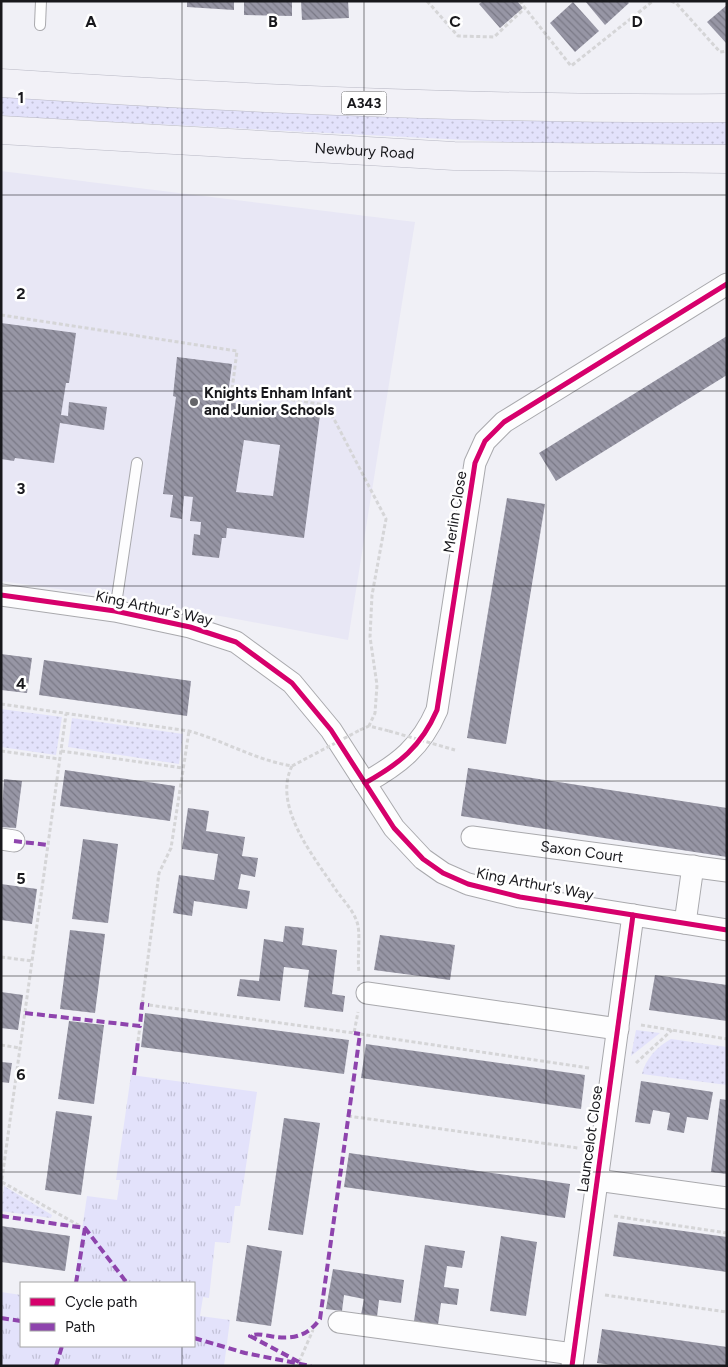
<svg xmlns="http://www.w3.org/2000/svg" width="728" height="1367" font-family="Figtree,sans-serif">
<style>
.built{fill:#e8e7f5}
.grass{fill:url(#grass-dots)}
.park{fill:url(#park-tufts)}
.building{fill:url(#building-back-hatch);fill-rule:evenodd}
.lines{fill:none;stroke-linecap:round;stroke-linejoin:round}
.service-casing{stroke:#a9a9ad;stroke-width:12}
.minor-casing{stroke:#a9a9ad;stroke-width:23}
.primary-casing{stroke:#b8b8c4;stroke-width:29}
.path{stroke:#d5d5d7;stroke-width:3;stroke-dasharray:4 2.5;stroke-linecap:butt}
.service{stroke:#fdfdfe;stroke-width:10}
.minor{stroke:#fdfdfe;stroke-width:21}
.primary{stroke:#f2f1f7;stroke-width:28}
.path-bridge{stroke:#d5d5d7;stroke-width:3;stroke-dasharray:4 2.5;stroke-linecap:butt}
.quiet{stroke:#8e44ad;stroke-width:4;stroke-dasharray:8 4;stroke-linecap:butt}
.cycleway-casing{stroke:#fff;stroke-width:8}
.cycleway{stroke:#d6006c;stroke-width:5}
.grid{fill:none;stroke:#18181c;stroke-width:1;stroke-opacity:0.55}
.poi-dot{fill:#646468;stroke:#fff;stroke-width:2}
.labels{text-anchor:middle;stroke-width:5;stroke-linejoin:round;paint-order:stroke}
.shield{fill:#fff;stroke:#5d5d60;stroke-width:1}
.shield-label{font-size:14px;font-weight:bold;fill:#18181c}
.street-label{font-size:15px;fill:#18181c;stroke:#fff}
.poi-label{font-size:15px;font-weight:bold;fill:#18181c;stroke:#fff;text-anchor:start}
.grid-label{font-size:16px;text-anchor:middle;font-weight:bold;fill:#18181c;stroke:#fff;stroke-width:5;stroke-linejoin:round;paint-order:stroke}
</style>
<defs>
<pattern id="grass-dots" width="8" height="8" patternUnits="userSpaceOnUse" patternTransform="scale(1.25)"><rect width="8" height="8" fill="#e3e2fb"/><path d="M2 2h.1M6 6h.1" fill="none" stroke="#c2c1d7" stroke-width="1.8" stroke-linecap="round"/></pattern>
<pattern id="park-tufts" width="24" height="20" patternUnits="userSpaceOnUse" patternTransform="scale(1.25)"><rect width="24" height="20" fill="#e3e2fb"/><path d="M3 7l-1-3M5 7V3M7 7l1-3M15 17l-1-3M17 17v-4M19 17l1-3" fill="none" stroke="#c2c1d7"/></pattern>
<pattern id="building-back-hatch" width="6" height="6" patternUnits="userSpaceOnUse" patternTransform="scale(1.25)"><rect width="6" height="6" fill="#9796a5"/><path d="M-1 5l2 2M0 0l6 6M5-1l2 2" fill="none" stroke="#7a7986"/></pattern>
</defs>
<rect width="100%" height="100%" fill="#f0f0f6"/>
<polygon class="built" points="1,171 415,222 348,640 130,599 1,581"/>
<g class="grass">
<path d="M1,96C243,112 484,124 727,122V147L524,143L18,117L1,115Z"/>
<polygon points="1,709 62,717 56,755 1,747"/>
<polygon points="72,718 183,734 179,764 68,747"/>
<polygon points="636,1030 660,1033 631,1056"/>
<path d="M671,1039L727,1047V1085L642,1074C645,1059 658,1046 671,1039Z"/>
<polygon points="4,1186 52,1215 51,1218 1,1211"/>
</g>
<polygon class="park" points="131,1075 257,1092 240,1206 235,1206 230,1243 215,1242 209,1298 203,1297 200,1316 230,1320 224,1366 1,1366 1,1292 21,1295 21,1346 194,1346 194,1283 74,1283 87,1196 117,1200 120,1180 116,1180"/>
<g class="building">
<polygon points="187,1 234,1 234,10 187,7"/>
<polygon points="244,1 292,1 292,16 244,15"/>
<polygon points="301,1 348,1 349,18 302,20"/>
<polygon points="483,1 517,1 523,8 500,28 479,4"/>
<polygon points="585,1 627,1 629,3 605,25"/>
<polygon points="573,2 599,31 575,52 550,23"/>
<polygon points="727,5 727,44 707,22"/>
<polygon points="1,323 76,333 69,383 66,383 61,415 68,416 69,402 107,407 104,430 60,423 54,463 15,458 14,461 1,459"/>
<polygon points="727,336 727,375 556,481 539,453"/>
<path d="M177,357L232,364L227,402L320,415L304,538L227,528L226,538H222L219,558L192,555L194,534L200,535L201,522L190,521L193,497L184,496L182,519L170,517L173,495L163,494L176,397L173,396ZM244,440L280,445L273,496L236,492Z"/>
<polygon points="507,498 545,504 506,744 467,738"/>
<polygon points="1,654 32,658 27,693 1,690"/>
<polygon points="44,660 191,681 187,716 39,695"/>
<polygon points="468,768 727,808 727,857 461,816"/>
<polygon points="65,770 175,786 170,821 60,806"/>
<polygon points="4,779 22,781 16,828 1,827"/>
<polygon points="188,808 209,811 206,831 245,837 242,856 258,858 255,877 241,874 238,889 250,891 247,909 194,901 192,916 173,913 179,875 214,880 218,854 182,849"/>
<polygon points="83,839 118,844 108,923 72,919"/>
<polygon points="1,884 37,889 32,924 1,920"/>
<polygon points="285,926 304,928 302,945 337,950 332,994 345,996 343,1012 304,1007 309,970 284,967 280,1001 237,996 240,979 259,981 264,939 283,942"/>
<polygon points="70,930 105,934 95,1013 60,1009"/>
<polygon points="380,935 455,945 450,980 374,970"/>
<polygon points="655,975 727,985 727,1021 649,1010"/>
<polygon points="1,992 23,995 18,1030 1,1028"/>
<polygon points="145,1013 349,1040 344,1074 141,1047"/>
<polygon points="69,1021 104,1025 94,1104 58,1099"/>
<polygon points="366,1044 585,1075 581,1109 361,1078"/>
<polygon points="1,1062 12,1063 9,1083 1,1082"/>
<polygon points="641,1081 713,1092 708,1120 687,1117 684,1133 667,1130 670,1113 653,1110 650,1124 635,1122"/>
<polygon points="720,1099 727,1100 727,1174 711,1172"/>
<polygon points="56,1111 92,1116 81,1195 45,1190"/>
<polygon points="284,1118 320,1123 303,1235 268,1230"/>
<polygon points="349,1153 570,1184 565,1218 344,1187"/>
<polygon points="618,1222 727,1237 727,1272 613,1256"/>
<polygon points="1,1226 70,1236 65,1271 1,1262"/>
<polygon points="501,1236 537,1242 526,1316 490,1311"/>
<polygon points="247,1245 282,1251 271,1326 236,1321"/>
<polygon points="425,1245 465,1251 462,1268 447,1266 444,1287 459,1289 457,1305 441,1303 438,1325 414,1321"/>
<polygon points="333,1269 404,1280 401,1303 379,1300 377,1317 361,1315 364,1299 344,1295 342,1311 326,1309"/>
<polygon points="602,1329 727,1347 727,1366 618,1366 597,1363"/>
</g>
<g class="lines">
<defs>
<g id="service">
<polyline points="40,25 41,1"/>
<polyline points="115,611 137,463"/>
</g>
<g id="minor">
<polyline points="1,595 115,611 190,627 236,642 292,683 331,730 394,828 423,859 443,873 468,884 520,897 727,930"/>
<path d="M365,783C399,764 421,747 437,710L475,463L485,441L504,422L727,284"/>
<path id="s1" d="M472,837L727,871"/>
<polyline points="1,839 14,841"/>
<polyline points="685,923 693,866"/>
<polyline points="367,993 618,1029"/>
<polyline points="597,1180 727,1198"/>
<polyline points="339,1322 573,1354"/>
<polyline points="572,1366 633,915"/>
</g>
<g id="primary">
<path d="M1,83C243,99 484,110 727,108"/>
<path id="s2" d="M1,130L454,156L727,159"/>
</g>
</defs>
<use href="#service" class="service-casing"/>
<use href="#minor" class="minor-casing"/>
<use href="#primary" class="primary-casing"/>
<g class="path">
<polyline points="427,1 458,36 494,37 525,8"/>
<polyline points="523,1 521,3 571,66 653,1"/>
<polyline points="671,1 676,3 720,52 727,51"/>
<polyline points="1,315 237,351 232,390 325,405 335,421 386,519 372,595 370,637 377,685 375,713 369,726"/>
<path d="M1,704L189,731C225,741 255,760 292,766C272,806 314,857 336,890C343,900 353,910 357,922C361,933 357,958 359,972"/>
<polyline points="360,730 369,726 389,731"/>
<polyline points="1,751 59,759"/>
<polyline points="61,751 183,768"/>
<polyline points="1,957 32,961"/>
<polyline points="142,1004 159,873 171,848 189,731"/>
<polyline points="149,1005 354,1033 358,1012"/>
<polyline points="641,1025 727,1039"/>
<polyline points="360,1034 589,1068"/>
<polyline points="138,1041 140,1026"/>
<polyline points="1,1045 20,1048"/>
<polyline points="636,1063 672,1030"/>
<polyline points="348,1116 578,1148"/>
<polyline points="2,1182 80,1226"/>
<polyline points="1,1186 66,714"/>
<polyline points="614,1216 727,1233"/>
<polyline points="605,1295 727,1312"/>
<polyline points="299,1362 313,1330"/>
</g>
<use href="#service" class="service"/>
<use href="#minor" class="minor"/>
<use href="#primary" class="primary"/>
<g class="path-bridge">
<polyline points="389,731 455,750"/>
<polyline points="292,766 360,730"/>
</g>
<g class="quiet">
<polyline points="14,841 48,845"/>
<polyline points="25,1013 140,1026 142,1004 149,1005"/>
<polyline points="134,1075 138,1041"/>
<polyline points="1,1216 85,1228 127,1283"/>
<polyline points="76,1283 85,1228"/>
<polyline points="1,1318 21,1321"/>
<polyline points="194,1338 245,1353 311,1366"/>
<path d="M299,1362L250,1336C257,1333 263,1335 270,1336C291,1340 307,1337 320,1319L360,1034L354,1033"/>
<polyline points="56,1366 62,1346"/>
</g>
<defs>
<g id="cycleway">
<polyline points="1,595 115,611 190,627 236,642 292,683 331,730 394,828 423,859 443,873 468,884 520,897 727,930"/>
<path d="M365,783C399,764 421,747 437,710L475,463L485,441L504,422L727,284"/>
<polyline points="572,1366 633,915"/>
</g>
</defs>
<use href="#cycleway" class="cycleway-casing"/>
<use href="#cycleway" class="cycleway"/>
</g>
<path class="grid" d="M182,1V1283M364,1V1366M546,1V1366M1,195H727M1,391H727M1,586H727M1,781H727M1,976H727M1,1172H727M182,1346V1366"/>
<circle class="poi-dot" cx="194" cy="402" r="5"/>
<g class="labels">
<rect class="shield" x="341.5" y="91.5" width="45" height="23" rx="4"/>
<g class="shield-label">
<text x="364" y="108">A343</text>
</g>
<g class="street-label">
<text dy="5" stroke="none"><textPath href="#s2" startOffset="364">Newbury Road</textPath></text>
<text transform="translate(455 512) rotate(-81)" y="5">Merlin Close</text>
<text transform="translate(154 608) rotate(12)" y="5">King Arthur's Way</text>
<text dy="5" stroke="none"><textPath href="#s1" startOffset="111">Saxon Court</textPath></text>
<text transform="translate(535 884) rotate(11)" y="5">King Arthur's Way</text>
<text transform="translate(590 1139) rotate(-82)" y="5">Launcelot Close</text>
</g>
<g class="poi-label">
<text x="204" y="398">Knights Enham Infant<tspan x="204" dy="17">and Junior Schools</tspan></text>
</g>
</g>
<g class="grid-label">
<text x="91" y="27">A</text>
<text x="273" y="27">B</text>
<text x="455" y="27">C</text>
<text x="637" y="27">D</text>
<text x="21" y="103">1</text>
<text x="21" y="299">2</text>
<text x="21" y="494">3</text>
<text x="21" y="689">4</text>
<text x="21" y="884">5</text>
<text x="21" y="1080">6</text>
</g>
<rect width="728" height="1367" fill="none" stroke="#18181c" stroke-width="5"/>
<rect x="20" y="1282" width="175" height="65" fill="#ffffff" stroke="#a3a3a4"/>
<rect x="30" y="1298" width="25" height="8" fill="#d6006c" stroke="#a3a3a4"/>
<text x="65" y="1307" font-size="15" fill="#18181c">Cycle path</text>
<rect x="30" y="1323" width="25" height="8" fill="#8e44ad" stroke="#a3a3a4"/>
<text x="65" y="1332" font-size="15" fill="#18181c">Path</text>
</svg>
